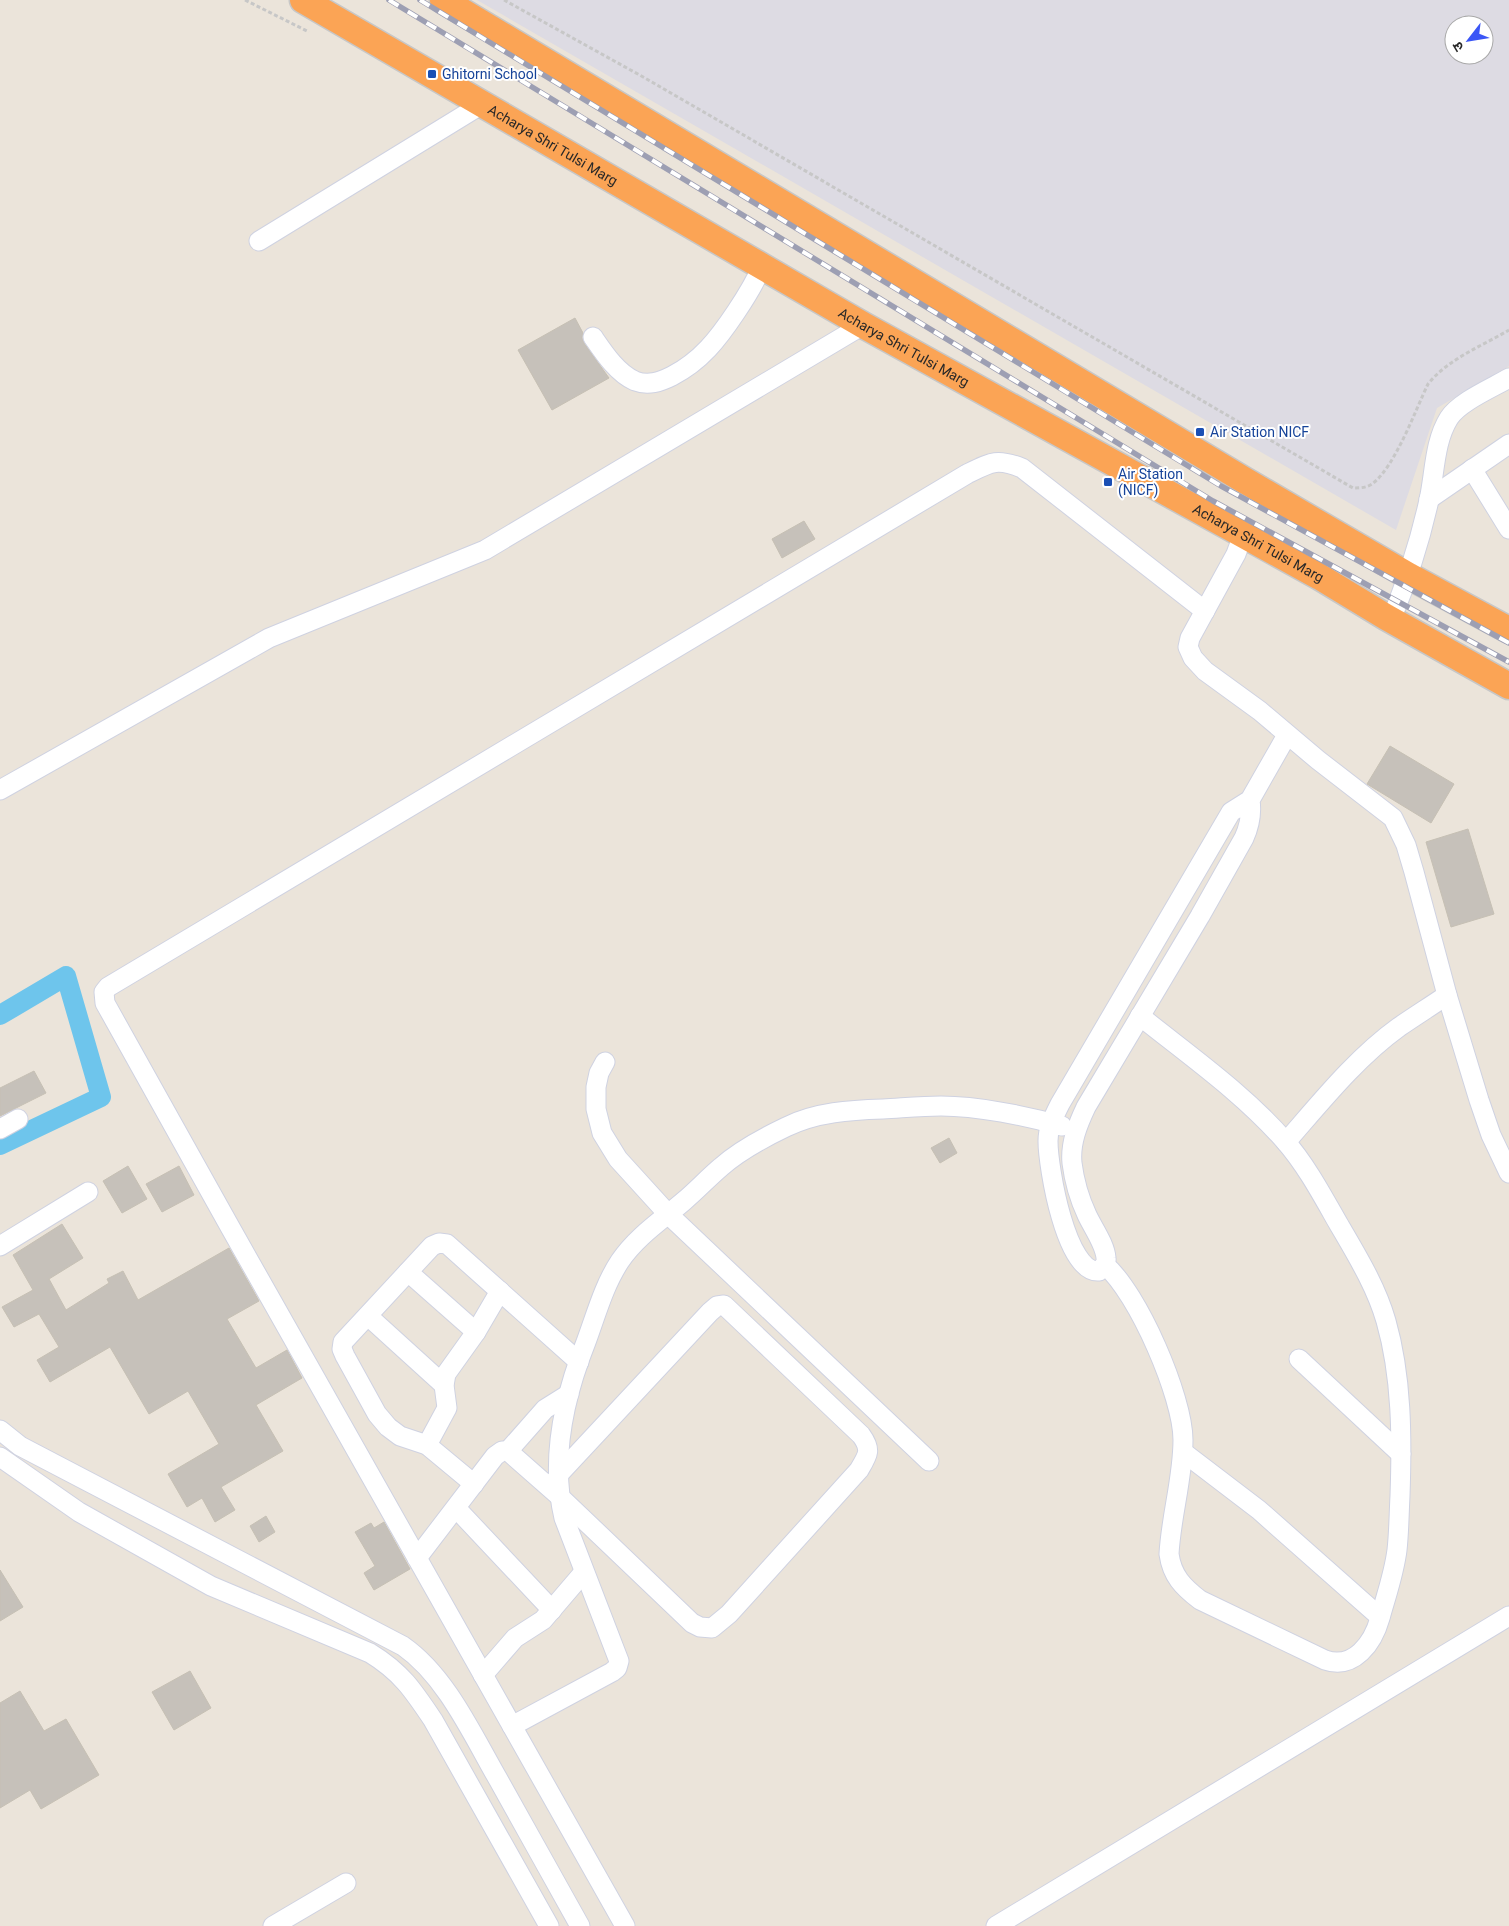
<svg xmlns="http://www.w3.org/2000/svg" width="1509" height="1926" font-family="Roboto,'Noto Sans Devanagari',sans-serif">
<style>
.industrial{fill:#dddbe3;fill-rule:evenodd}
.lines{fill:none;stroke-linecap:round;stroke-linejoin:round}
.canal{stroke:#6ec5ec;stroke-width:20}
.building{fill:#c6c1ba;stroke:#c6c0b4}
.minor-casing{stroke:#cfd2e1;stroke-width:21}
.highway-casing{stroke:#c7c7c7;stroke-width:29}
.path{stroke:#c7c7c7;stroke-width:3;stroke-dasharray:4 2.5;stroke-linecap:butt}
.minor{stroke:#fff;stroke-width:19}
.highway{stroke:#fba455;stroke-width:26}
.rail-casing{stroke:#9d9fb3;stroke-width:5.5}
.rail{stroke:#fff;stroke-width:4;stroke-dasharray:11;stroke-linecap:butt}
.transit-dot{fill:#1a4fb4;stroke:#fff;stroke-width:2}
.labels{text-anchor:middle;stroke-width:4;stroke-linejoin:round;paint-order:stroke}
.transit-label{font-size:14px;fill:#164399;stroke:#fff;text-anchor:start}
.street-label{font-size:14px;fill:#282828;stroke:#fff}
</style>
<rect width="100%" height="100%" fill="#ebe4da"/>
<path class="industrial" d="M477,0H1509V366L1437,408L1396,530ZM1454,25H1484V55H1454Z"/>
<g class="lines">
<polyline class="canal" points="0,1015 66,976 101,1097 0,1145"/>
</g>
<g class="building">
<polygon points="575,318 583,333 582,338 584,343 609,378 552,410 518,350"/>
<polygon points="804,521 815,539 782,558 772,539"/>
<polygon points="1390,746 1454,784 1431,823 1367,784"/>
<polygon points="1468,829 1494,914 1451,927 1426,842"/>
<polygon points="34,1071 46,1093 0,1116 0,1088"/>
<polygon points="949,1138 957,1153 940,1163 931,1148"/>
<polygon points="128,1166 147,1199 122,1213 103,1181"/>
<polygon points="179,1166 194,1195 162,1212 146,1184"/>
<polygon points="62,1224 83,1258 49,1279 66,1310 109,1283 107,1279 123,1271 138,1300 229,1248 259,1301 227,1319 256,1368 287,1350 302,1378 256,1405 283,1451 221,1487 235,1510 215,1522 202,1498 187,1507 168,1474 219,1444 188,1391 149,1414 110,1347 50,1382 37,1360 59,1347 39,1314 14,1327 2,1307 33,1290 13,1255"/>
<polygon points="266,1516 275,1532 259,1542 250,1526"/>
<polygon points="384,1522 410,1569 374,1590 364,1573 375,1566 355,1532 371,1523 374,1528"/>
<polygon points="0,1570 23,1607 0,1621"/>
<polygon points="190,1671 211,1708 174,1730 152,1692"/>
<polygon points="20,1691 44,1731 66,1719 99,1775 41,1809 30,1790 0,1808 0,1703"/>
</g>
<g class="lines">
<defs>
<g id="minor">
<polyline points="259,241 484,103"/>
<path d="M593,337C604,353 617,373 635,381C648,386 660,382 672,376C701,361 718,339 736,312C746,297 755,283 762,266"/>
<polyline points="1472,469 1509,529"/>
<polyline points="1429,499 1509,444"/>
<polyline points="1243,535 1236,554 1190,638 1188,647 1193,658 1205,671 1260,711 1318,760 1393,818 1406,845 1414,872 1447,995 1479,1100 1491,1135 1509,1173"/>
<path d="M1391,620C1407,581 1420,541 1429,500C1435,473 1434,442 1449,418C1459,402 1492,388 1509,378"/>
<polyline points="0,790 269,638 485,550 863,325"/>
<path d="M1250,800C1252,814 1250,825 1244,838L1200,916L1086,1107C1078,1124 1070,1143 1072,1163C1074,1179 1080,1200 1087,1215C1093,1228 1105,1244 1106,1258C1107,1264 1103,1267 1099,1271C1066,1274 1048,1167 1048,1141C1048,1127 1054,1116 1060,1104L1231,812L1250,800L1287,735"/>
<polyline points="605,1062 599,1073 596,1087 596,1109 602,1133 618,1159 668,1214 929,1461"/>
<polyline points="0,1129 18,1119"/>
<path d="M1286,1142C1321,1102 1356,1058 1399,1027C1415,1016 1431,1006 1447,995"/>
<polyline points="0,1246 88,1192"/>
<path d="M1105,1265C1138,1293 1183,1397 1183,1440C1183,1478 1171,1516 1169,1554C1172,1576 1183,1587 1200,1600L1325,1660C1354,1670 1373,1643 1380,1618C1386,1596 1394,1574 1397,1550C1399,1532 1399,1514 1400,1496C1402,1438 1402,1377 1386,1321C1376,1286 1356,1254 1338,1223C1322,1195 1306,1165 1285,1141C1243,1093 1190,1056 1140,1016"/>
<polyline points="408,1272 476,1332"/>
<polyline points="368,1316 444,1385"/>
<polyline points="1299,1359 1401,1454"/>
<path d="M0,1430L20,1446L403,1646C446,1676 472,1734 498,1779C525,1828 553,1877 580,1926"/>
<polyline points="427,1445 447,1408 444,1385 446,1374 476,1332 500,1291"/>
<polyline points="508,1451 545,1409 569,1394"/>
<polyline points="1183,1452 1259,1510 1380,1617"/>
<path d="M0,1457L79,1512L211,1586L370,1653C401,1672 413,1690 433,1720L549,1926"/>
<polyline points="474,1484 427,1445 400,1436 388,1427 377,1414 345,1356 342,1349 343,1342 432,1246 439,1243 447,1244 579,1362"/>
<polyline points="456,1508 552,1610"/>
<path d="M417,1558L495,1456L502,1451H508L559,1496L692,1623L700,1627L712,1628L729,1614L859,1470C868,1455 872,1450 861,1435L724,1305L717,1306L710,1312L558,1475"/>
<polyline points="483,1675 515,1638 543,1620 584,1572"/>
<path d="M512,1726L612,1672L617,1668L619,1661L564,1518C550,1459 564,1397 586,1342C596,1315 604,1285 620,1261C637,1236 662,1220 684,1201C697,1190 708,1178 721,1167C740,1150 763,1138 786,1127C816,1112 851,1110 883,1109C902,1108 922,1106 941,1106C977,1106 1027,1116 1062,1126"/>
<polyline points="273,1926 346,1883"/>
<path d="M625,1926L230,1227L105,1003L104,992L108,987L967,474C991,462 997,458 1022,468L1205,611"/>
<polyline points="996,1926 1509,1616"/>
</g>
<g id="highway">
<path id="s1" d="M303,0L863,325L1320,577L1386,617L1509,686"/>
<polyline points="443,0 1244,480 1409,576 1509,630"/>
</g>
</defs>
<use href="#minor" class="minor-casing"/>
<use href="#highway" class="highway-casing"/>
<g class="path">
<polyline points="245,0 309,32"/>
<path d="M504,0L645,78L1353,488C1359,488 1366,488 1372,484C1395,467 1415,411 1428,384C1448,359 1482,346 1509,330"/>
</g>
<use href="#minor" class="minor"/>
<use href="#highway" class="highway"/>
<defs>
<g id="rail">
<polyline points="389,0 1213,501 1509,662"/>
<polyline points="420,0 1221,486 1509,643"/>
</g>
</defs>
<use href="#rail" class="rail-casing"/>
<use href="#rail" class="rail"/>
</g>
<g class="transit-dot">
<rect x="427" y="69" width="10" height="10" rx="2.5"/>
<rect x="1195" y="427" width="10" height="10" rx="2.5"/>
<rect x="1103" y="477" width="10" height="10" rx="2.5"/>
</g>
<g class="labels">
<g class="transit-label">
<text x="442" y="79">Ghitorni School</text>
<text x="1210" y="437">Air Station NICF</text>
<text x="1118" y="479">Air Station<tspan x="1118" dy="16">(NICF)</tspan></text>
</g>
<g class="street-label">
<text dy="5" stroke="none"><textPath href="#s1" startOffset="289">Acharya Shri Tulsi Marg</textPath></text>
<text dy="5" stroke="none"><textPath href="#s1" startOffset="694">Acharya Shri Tulsi Marg</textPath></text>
<text dy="5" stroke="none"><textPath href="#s1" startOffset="1099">Acharya Shri Tulsi Marg</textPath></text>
</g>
</g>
<g transform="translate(1469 40) rotate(239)"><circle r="24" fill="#ffffff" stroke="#a9a9a9"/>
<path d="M0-4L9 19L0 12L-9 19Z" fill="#3b56f6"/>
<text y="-8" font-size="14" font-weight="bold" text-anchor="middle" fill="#282828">उ</text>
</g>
</svg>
